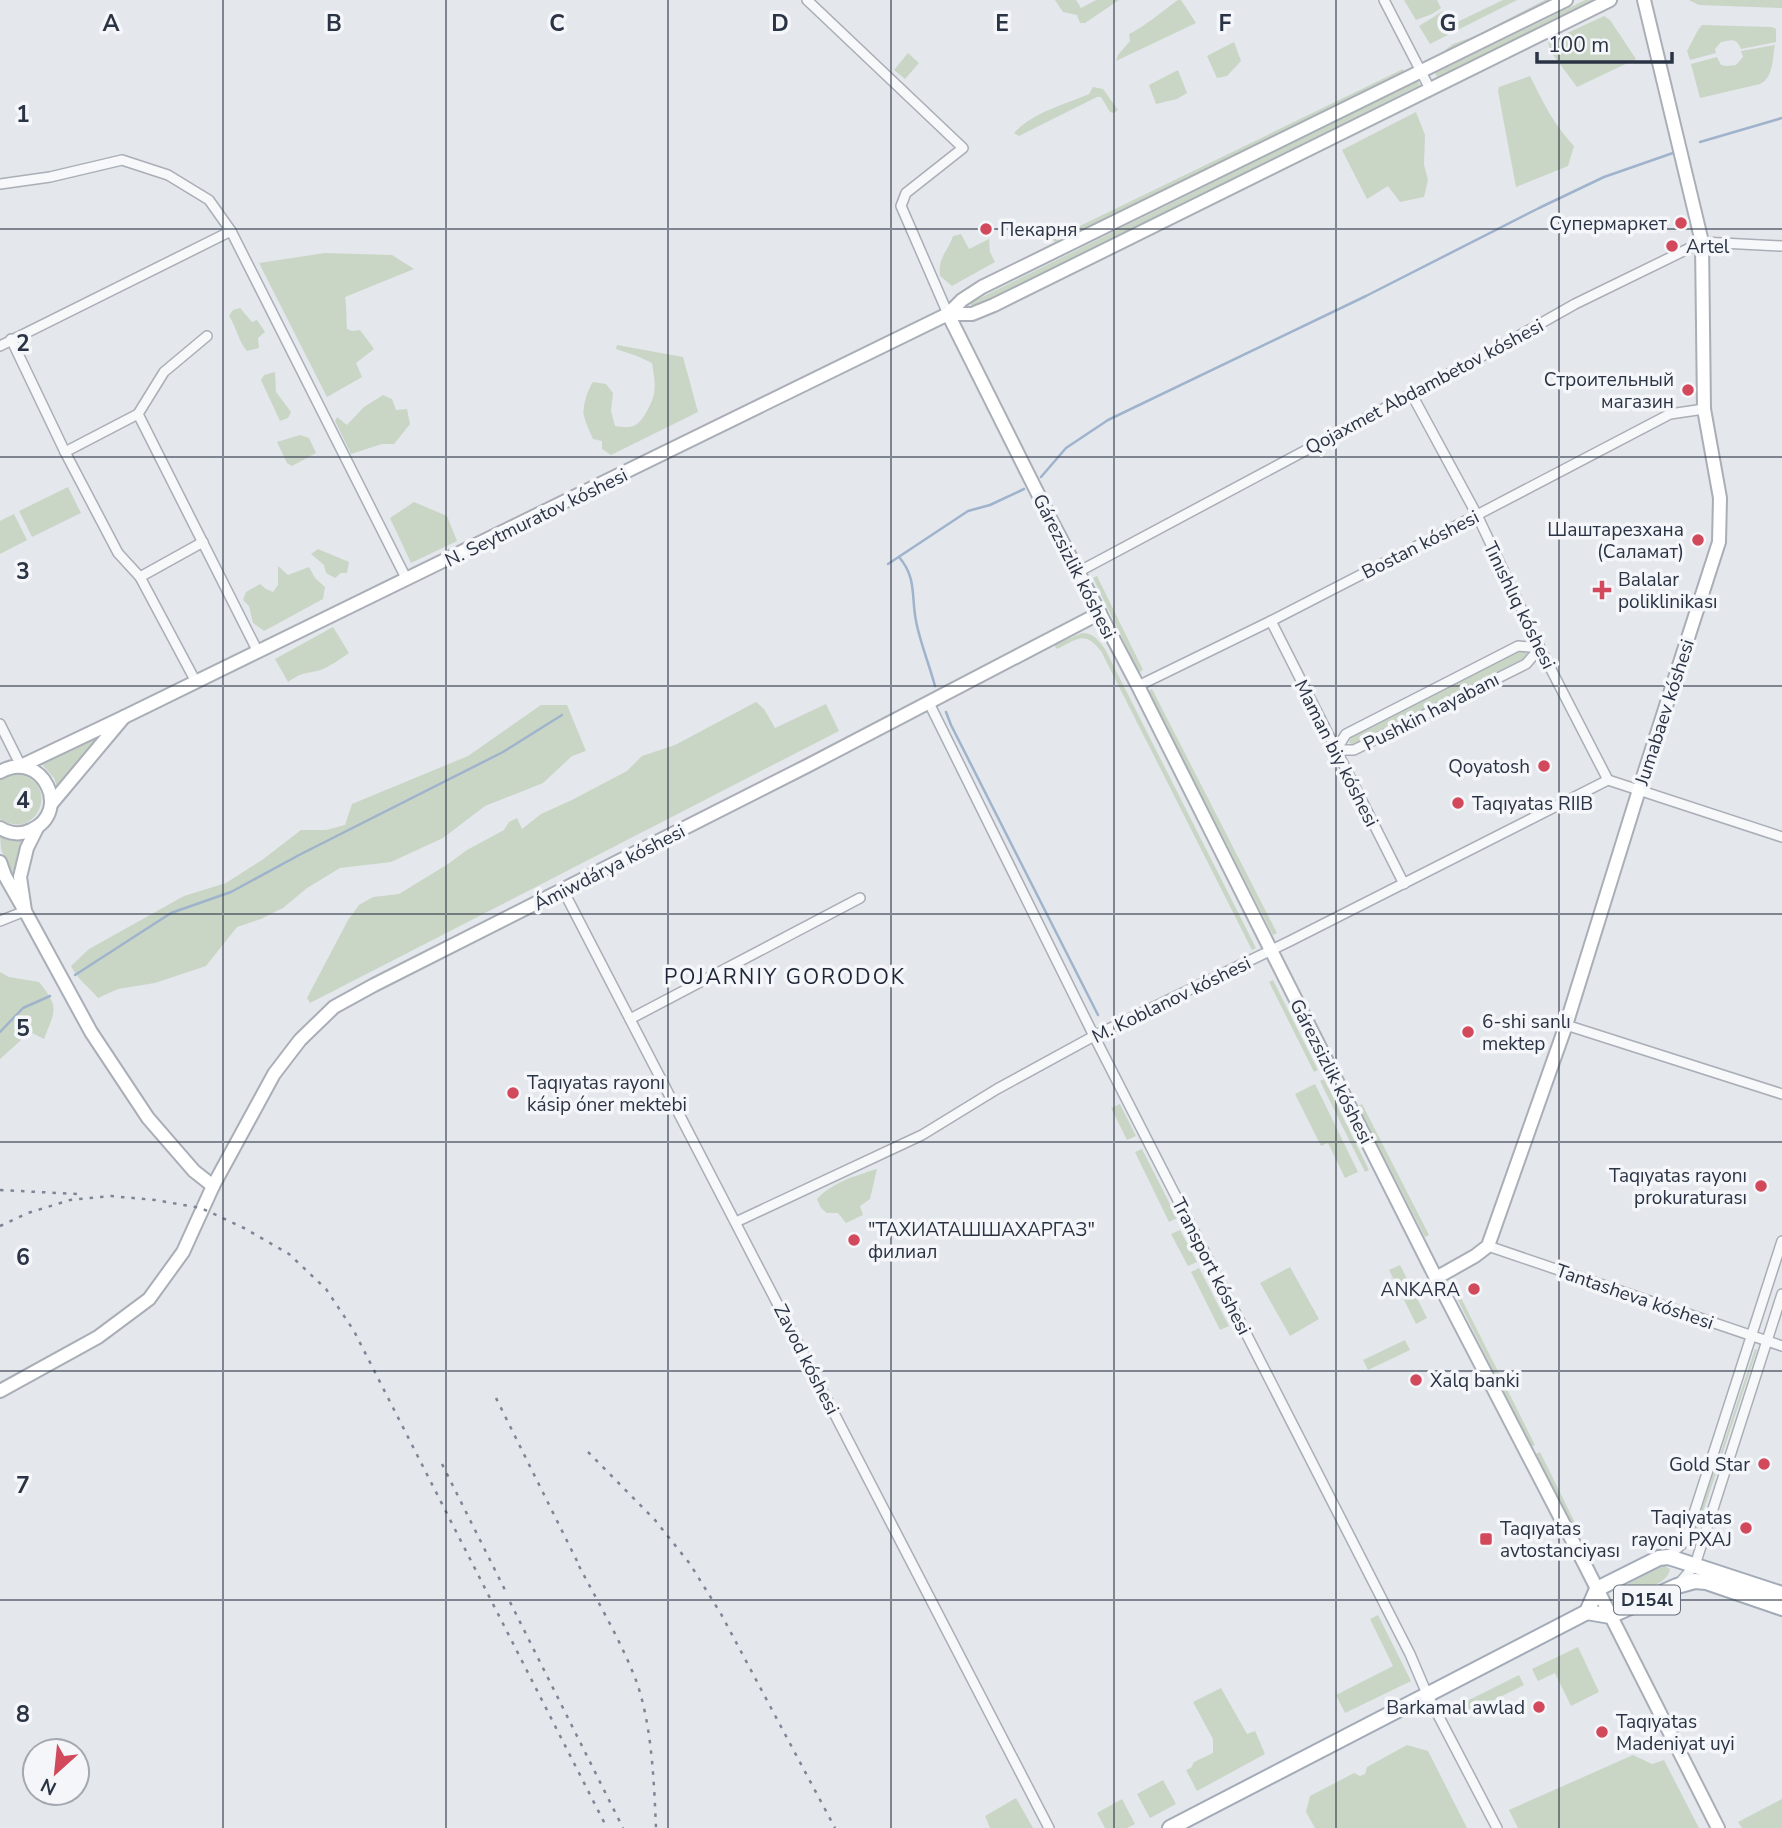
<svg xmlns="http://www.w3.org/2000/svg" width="1782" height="1828" font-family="'Nunito Sans',sans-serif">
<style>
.green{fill:#c9d6c5}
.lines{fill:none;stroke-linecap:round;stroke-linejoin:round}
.stream{stroke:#9fb4cc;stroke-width:2.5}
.street-casing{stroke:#a9aeb7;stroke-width:12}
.secondary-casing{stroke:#a9aeb7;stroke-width:16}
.primary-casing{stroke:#a3abb8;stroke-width:18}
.street{stroke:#f7f8fa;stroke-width:9}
.secondary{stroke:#fff;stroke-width:12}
.primary{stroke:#fff;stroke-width:14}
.rail{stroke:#7d8696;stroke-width:2.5;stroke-dasharray:3.5 7;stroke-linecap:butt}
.grid{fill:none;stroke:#2b3445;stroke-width:2;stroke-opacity:0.55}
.poi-dot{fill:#d1495b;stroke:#f4f6f9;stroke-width:2.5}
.labels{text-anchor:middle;stroke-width:7;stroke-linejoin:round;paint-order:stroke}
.shield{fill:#f4f6f9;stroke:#676e7b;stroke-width:2}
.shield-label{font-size:18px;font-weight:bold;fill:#2b3445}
.poi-label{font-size:19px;fill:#2b3445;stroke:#f4f6f9;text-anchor:start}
.street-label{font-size:19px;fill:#2b3445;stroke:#f4f6f9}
.neighbourhood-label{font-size:21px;letter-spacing:2px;fill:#1d2536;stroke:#f4f6f9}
.grid-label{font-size:23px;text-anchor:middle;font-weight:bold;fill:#2b3445;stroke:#f4f6f9;stroke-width:7;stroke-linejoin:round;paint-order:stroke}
</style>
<rect width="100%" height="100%" fill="#e4e7ec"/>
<g class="green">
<polygon points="1055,0 1076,0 1081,8 1096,0 1119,0 1085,23 1080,23 1077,15 1063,12"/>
<path d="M1178,0H1181L1196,23L1116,61L1118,55L1130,41L1129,34C1144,27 1164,10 1178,0Z"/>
<polygon points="1404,0 1437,0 1441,8 1432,14 1416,20"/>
<polygon points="1503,0 1517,0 1430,44 1419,26 1443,11 1451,25"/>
<polygon points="1545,0 1557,0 1440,57 1440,54 1453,44 1475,36"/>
<polygon points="1585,0 1596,0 1437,77 1435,73"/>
<polygon points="1689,0 1782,0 1782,8 1699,5"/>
<polygon points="1604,16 1610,20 1636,59 1577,87 1551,52 1548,42"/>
<path d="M1702,25L1772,27L1776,29V42L1741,49C1736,37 1732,40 1721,42L1715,49L1716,53L1690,60L1687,51L1698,30Z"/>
<polygon points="1234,42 1241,61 1227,76 1217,78 1207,56"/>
<path d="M1775,45C1772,59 1774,77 1760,84L1700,98L1691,64L1717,57L1721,65L1727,66L1736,65L1743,57L1741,51Z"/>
<polygon points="908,53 919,63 905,79 894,70"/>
<polygon points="1403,69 1405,73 1055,243 1053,239"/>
<polygon points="1178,70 1187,93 1177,99 1156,104 1149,85"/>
<path d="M1530,76C1544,104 1553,123 1574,146L1568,166L1516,187L1498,91L1499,87Z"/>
<polygon points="1418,81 1420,85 973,308 970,303"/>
<path d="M1093,87L1103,89L1118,110L1114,113L1110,112L1101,97H1097L1019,136L1014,133C1033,112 1064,105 1089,94Z"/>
<polygon points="1416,112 1425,135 1424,165 1428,180 1424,197 1400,202 1388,186 1367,199 1342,150"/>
<path d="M961,234L969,249L989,239L990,252L995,262L952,286L940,276C938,257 947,253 953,236Z"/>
<path d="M325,253L392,255L414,269L345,297C347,308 346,318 347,329L352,331L360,330L374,349L356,363L362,377L327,397L259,263Z"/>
<path d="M240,308L252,322L257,320L265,332L258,338L259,348L247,351C238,341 237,328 229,316L233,310Z"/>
<path d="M617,345L683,357L698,412L611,455L602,449V441L593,439C590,432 586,424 584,416C582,407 588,389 593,382L606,384L613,393L611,411L615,426C633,429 638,427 647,411C658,392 655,383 652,363L637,356L616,349Z"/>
<polygon points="275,372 276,392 291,412 288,418 280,421 261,380 264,375"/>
<polygon points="383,395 392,399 396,410 407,409 410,424 394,444 382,444 351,454 335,421 337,417 347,425 364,407"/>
<polygon points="300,435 309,438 316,453 292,466 287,463 277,442"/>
<polygon points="68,487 81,513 32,537 19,511"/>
<polygon points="414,502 447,516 457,541 411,563 390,518"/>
<polygon points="14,514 27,540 0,554 0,521"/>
<polygon points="318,549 349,562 347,573 341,573 335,578 326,573 324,565 311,554"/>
<polygon points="278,566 288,575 309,567 315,578 325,587 323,599 264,631 253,623 249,606 243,600 246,592 260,584 266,589 273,592 278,585"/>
<polygon points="1097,576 1143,670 1139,672 1093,578"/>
<path d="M333,627L349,653C339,660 328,668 317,671C303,674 301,673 288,682L275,659Z"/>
<path d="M1082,633C1094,633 1098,640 1105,649L1256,948L1252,950L1101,651C1084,630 1078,639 1057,649L1054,645Z"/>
<polygon points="1522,650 1527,653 1526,658 1355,745 1349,743 1351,737"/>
<polygon points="1152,689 1277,933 1273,935 1148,691"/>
<polygon points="756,702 764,709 775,728 826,704 839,731 310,1003 307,998 348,920 359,905 373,897 399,894 448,864 467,850 504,830 509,822 517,818 522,829 541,814 572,800 627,771 642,756 675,745"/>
<path d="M541,705H567L586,751L572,756L543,783L485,806L443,838L391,862L340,868L307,888L283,908L261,919L237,927L206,966L155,983L118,989L98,998C89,987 76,978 71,966L89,949L184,896L226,883L262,860L301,830H326L345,825L352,804L468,756Z"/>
<polygon points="98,738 57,787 54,778 40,762"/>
<path d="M16,773C63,782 37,843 0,819V778L8,774Z"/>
<polygon points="0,835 26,838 18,860 15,882 1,849"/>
<path d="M0,972L9,977L39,982C60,1008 55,1010 44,1039L30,1032L0,1059Z"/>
<polygon points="1273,980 1318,1070 1314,1072 1269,982"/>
<polygon points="1324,1079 1369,1170 1365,1172 1320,1081"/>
<polygon points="1315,1084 1358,1172 1345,1178 1328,1143 1321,1146 1295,1094"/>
<polygon points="1120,1104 1136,1136 1127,1140 1111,1108"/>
<polygon points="1362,1104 1429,1235 1425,1237 1358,1106"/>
<polygon points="1142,1149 1177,1218 1169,1222 1135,1152"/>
<path d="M877,1169L870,1199L860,1206L863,1215L846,1223L838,1213H827L821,1208L817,1199C833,1182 855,1176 877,1169Z"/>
<polygon points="1180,1230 1197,1262 1188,1266 1171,1234"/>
<polygon points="1400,1265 1427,1318 1416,1324 1389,1270"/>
<polygon points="1290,1267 1319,1319 1290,1336 1260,1283"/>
<polygon points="1199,1268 1229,1326 1220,1330 1191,1272"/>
<polygon points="1451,1278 1535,1445 1531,1447 1450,1284"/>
<polygon points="1405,1340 1410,1350 1368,1370 1363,1360"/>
<polygon points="1755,1349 1757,1350 1691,1548 1689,1547"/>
<polygon points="1540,1452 1580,1533 1576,1535 1536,1454"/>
<path d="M1661,1566H1665L1670,1569C1668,1583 1647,1588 1635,1594L1632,1595L1627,1592V1586L1630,1582Z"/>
<polygon points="1378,1615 1411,1681 1345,1713 1336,1695 1393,1666 1370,1619"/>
<polygon points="1578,1647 1599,1692 1571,1706 1555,1673 1538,1681 1532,1669"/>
<polygon points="1519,1675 1524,1685 1470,1712 1465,1702"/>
<polygon points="1221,1688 1247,1734 1255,1731 1265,1754 1197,1791 1186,1770 1191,1768 1194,1762 1213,1753 1213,1739 1193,1702"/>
<polygon points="1407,1745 1428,1751 1467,1828 1315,1828 1306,1812 1310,1796 1354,1773 1360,1776 1365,1774 1367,1767"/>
<polygon points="1633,1755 1652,1764 1664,1760 1699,1828 1518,1828 1509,1810"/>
<polygon points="1163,1780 1176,1804 1150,1818 1137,1794"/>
<polygon points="1016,1798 1033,1828 990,1828 985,1816"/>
<polygon points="1122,1799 1135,1824 1127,1828 1105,1828 1097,1813"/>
<polygon points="1782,1799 1782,1828 1742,1828 1738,1822"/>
</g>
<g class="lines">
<g class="stream">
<polyline points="1700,142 1782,118"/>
<polyline points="1041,477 1066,448 1108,420 1366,296 1539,208 1604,177 1673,153"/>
<path d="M899,557C917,578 911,596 916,621C920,642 929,664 935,686"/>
<polyline points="888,564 968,511 990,505 1024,489"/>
<polyline points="946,712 951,725 1098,1015"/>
<polyline points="75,975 171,913 231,892 301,854 503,752 562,715"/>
<polyline points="0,1032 23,1008 50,996"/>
</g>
<defs>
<g id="street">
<polyline points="807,0 963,148 906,193 901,206 948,314"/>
<polyline points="1384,0 1430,89"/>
<polyline points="0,184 50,177 122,160 168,175 209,200 231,231 407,580"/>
<polyline points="11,339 65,452 118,553 140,577 196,682"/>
<polyline points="0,346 231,231"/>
<polyline points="1411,393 1477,515 1540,648 1608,780"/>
<polyline points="138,414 258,652"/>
<polyline points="65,452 138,414 164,372 207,336"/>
<polyline points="1078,572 1499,347 1575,304 1702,242 1782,246"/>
<polyline points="140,577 203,542"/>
<polyline points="1271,621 1404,884"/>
<polygon points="1518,646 1540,648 1526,664 1354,750 1336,750 1346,734"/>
<polyline points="1138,686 1271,621 1477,515 1670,414 1704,409"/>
<polyline points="929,703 1094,1036 1410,1654 1427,1694 1497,1828"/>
<polyline points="0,724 21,766"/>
<polyline points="1608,780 1782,837"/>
<polyline points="563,890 1049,1828"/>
<polyline points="0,921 25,911"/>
<polyline points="630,1019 860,898"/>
<polyline points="1566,1025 1782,1094"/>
<polyline points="736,1222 922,1135 997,1089 1094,1036 1290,941 1608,780"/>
<polyline points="1488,1246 1782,1346"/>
<polyline points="1668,1557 1682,1544 1687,1535 1782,1241"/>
<polyline points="1678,1585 1695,1565 1782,1294"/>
</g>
<g id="secondary">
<polyline points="948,314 1051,520 1138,686 1436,1278 1585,1565 1718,1828"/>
<polyline points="948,314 972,314 994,305 1610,0"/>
<polyline points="124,717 948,314 962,300 982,287 1566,0"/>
<polyline points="21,766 124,717 52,803"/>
<path d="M0,772C42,748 73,812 31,830C21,835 10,834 0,828"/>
<polyline points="0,862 5,876 25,911 20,877 27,848 37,828"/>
<polyline points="25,911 91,1032 148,1118 194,1171 213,1186"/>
<polyline points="1436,1278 1475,1256 1488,1246 1566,1025 1643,777 1719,542 1720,498 1704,409 1702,242 1644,0"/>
<polyline points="0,1391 98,1337 149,1299 183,1252 213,1186 274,1074 300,1040 334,1007 374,985 807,766 1100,613"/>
</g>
<g id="primary">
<polyline points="1587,1612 1597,1589 1659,1558 1668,1557 1678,1560 1782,1594"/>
<polyline points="1587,1612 1610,1616 1677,1586 1695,1581 1706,1582 1782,1608"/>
<polyline points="1170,1828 1587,1612"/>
</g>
</defs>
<use href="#street" class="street-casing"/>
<use href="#secondary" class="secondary-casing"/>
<use href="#primary" class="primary-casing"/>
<use href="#street" class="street"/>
<use href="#secondary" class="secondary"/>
<use href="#primary" class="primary"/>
<g class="rail">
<polyline points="0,1190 77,1194"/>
<polyline points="0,1226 28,1213 70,1200 111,1196 155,1200 201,1208 244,1228 289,1254 326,1289 354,1331 607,1828"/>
<polyline points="496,1398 578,1563"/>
<polyline points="588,1452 655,1520 690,1564 721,1614 835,1828"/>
<polyline points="442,1464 505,1590"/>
<path d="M579,1566C599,1604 622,1643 637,1683C652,1727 654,1782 656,1828"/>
<polyline points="510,1602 623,1828"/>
</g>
</g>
<path class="grid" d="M223,0V1828M446,0V1828M668,0V1828M891,0V1828M1114,0V1828M1336,0V1828M1559,0V1828M0,229H1782M0,457H1782M0,686H1782M0,914H1782M0,1142H1782M0,1371H1782M0,1600H1782"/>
<g class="poi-dot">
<circle cx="1681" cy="223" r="7"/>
<circle cx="986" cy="229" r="7"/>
<circle cx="1672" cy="246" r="7"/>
<circle cx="1688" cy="390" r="7"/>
<circle cx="1698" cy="540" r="7"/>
<path d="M1598.5 579.5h7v7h7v7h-7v7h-7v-7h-7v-7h7z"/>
<circle cx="1544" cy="766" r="7"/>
<circle cx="1458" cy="803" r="7"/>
<circle cx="1468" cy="1032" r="7"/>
<circle cx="513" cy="1093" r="7"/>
<circle cx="1761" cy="1186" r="7"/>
<circle cx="854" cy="1240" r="7"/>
<circle cx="1474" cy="1289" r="7"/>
<circle cx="1416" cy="1380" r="7"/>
<circle cx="1764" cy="1464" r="7"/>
<circle cx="1746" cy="1528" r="7"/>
<rect x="1479" y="1532" width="14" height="14" rx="3.5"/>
<circle cx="1539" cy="1707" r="7"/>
<circle cx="1602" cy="1732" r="7"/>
</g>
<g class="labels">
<rect class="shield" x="1614" y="1585.5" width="66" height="29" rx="5"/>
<g class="shield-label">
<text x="1647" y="1606">D154l</text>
</g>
<g class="poi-label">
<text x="1667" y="230" text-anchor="end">Супермаркет</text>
<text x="1000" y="236">Пекарня</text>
<text x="1686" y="253">Artel</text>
<text x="1674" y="386" text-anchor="end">Строительный<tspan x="1674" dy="22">магазин</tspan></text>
<text x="1684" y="536" text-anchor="end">Шаштарезхана<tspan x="1684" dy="22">(Саламат)</tspan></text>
<text x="1618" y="586">Balalar<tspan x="1618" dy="22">poliklinikası</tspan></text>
<text x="1530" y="773" text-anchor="end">Qoyatosh</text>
<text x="1472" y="810">Taqıyatas RIIB</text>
<text x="1482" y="1028">6-shi sanlı<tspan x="1482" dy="22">mektep</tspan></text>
<text x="527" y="1089">Taqıyatas rayonı<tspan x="527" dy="22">kásip óner mektebi</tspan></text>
<text x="1747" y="1182" text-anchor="end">Taqıyatas rayonı<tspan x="1747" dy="22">prokuraturası</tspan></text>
<text x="868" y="1236">"ТАХИАТАШШАХАРГАЗ"<tspan x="868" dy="22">филиал</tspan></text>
<text x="1460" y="1296" text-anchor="end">ANKARA</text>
<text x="1430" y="1387">Xalq banki</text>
<text x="1750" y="1471" text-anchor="end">Gold Star</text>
<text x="1732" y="1524" text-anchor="end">Taqiyatas<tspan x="1732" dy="22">rayoni PXAJ</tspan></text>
<text x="1500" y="1535">Taqıyatas<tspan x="1500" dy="22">avtostanciyası</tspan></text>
<text x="1525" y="1714" text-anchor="end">Barkamal awlad</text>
<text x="1616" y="1728">Taqıyatas<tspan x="1616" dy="22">Madeniyat uyi</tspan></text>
</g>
<g class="street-label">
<text transform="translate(1424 386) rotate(-28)" y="7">Qojaxmet Abdambetov kóshesi</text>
<text transform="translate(536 517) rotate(-26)" y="7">N. Seytmuratov kóshesi</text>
<text transform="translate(1420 544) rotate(-27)" y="7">Bostan kóshesi</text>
<text transform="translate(1075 566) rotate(63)" y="7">Gárezsizlik kóshesi</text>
<text transform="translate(1520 605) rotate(64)" y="7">Tınıshlıq kóshesi</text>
<text transform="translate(1431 711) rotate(-27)" y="7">Pushkin hayabanı</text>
<text transform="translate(1664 712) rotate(-72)" y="7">Jumabaev kóshesi</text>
<text transform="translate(1337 753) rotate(63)" y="7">Maman biy kóshesi</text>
<text transform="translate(609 867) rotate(-27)" y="7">Ámiwdárya kóshesi</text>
<text transform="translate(1171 999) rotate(-26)" y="7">M. Koblanov kóshesi</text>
<text transform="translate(1332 1071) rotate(63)" y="7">Gárezsizlik kóshesi</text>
<text transform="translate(1212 1266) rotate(63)" y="7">Transport kóshesi</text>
<text transform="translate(1635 1296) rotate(19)" y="7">Tantasheva kóshesi</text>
<text transform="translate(807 1359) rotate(63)" y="7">Zavod kóshesi</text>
</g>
<g class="neighbourhood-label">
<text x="785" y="984">POJARNIY GORODOK</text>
</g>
</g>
<g class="grid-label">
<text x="111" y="31">A</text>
<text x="334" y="31">B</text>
<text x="557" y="31">C</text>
<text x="780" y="31">D</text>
<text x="1002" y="31">E</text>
<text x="1225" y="31">F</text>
<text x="1448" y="31">G</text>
<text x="23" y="122">1</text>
<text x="23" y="351">2</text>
<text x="23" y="579">3</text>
<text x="23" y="808">4</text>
<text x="23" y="1036">5</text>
<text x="23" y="1265">6</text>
<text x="23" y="1493">7</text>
<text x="23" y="1722">8</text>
</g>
<g transform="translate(56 1772) rotate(207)"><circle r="33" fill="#f4f6f9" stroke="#a4a8b1" stroke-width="2"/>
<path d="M0-5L12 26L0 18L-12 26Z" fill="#d1495b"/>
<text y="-10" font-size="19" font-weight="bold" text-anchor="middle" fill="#2b3445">N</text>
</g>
<path d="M1537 52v10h135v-10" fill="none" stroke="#2b3445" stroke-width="3.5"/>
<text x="1548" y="52" font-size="21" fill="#2b3445" stroke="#f4f6f9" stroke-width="5" paint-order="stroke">100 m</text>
</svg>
